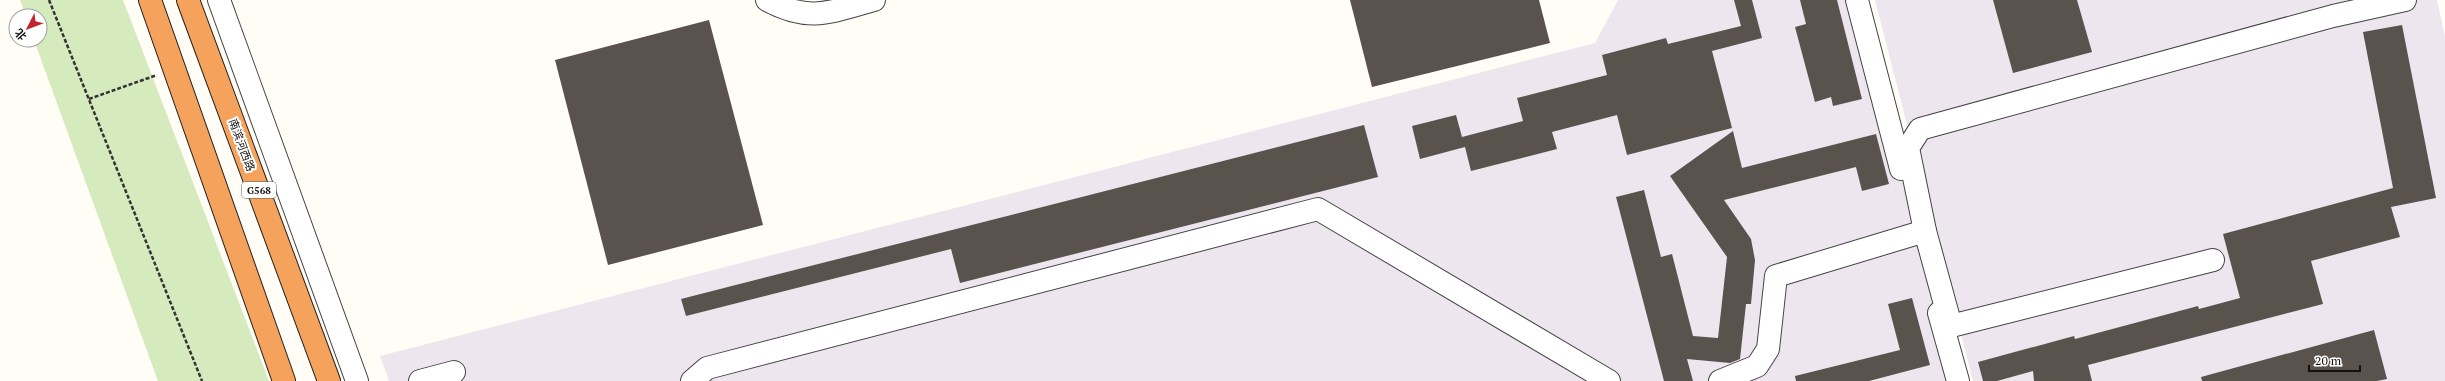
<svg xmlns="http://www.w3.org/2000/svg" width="2445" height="381" font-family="'PT Serif','Noto Sans SC',serif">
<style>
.industrial{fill:#eee6ef}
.green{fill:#d5ebbd}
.building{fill:#5a524d}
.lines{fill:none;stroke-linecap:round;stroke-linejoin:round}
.minor-casing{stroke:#444;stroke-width:24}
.highway-casing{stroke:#222;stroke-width:24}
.path{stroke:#333;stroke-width:2.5;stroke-dasharray:4 2;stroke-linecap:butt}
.minor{stroke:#fff;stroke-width:22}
.highway{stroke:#f5a25d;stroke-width:22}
.labels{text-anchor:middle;stroke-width:4;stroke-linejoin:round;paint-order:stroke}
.shield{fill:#fff;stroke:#585858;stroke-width:1}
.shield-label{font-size:10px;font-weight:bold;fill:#111}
.street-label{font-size:11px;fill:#111;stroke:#fff}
</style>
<rect width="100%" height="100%" fill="#fffdf5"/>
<g class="industrial">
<polygon points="1618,0 1852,0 1962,381 389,381 380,356 1595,43"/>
<polygon points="1875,0 2437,0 2445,37 2445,381 1973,381"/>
</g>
<polygon class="green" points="20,0 123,0 269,381 158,381 34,40 40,40 40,16 26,16"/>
<g class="building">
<polygon points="1350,0 1539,0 1550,43 1372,87"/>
<polygon points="1734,0 1752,0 1762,38 1712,51 1732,128 1627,155 1617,115 1552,132 1557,149 1471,171 1465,147 1420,159 1412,126 1456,115 1462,137 1523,121 1517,98 1607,75 1602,55 1666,38 1668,44 1741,26"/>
<polygon points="1800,0 1837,0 1862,99 1833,106 1831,97 1815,102 1795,27 1806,24"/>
<polygon points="1993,0 2077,0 2092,52 2013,73"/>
<polygon points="709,20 763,225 608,265 555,60"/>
<polygon points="2402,25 2436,198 2391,207 2400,237 2311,261 2323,304 2088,365 2092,381 2034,381 2033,371 1997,381 1983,381 1978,362 2074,336 2075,339 2198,306 2199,309 2240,298 2223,234 2393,188 2363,32"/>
<polygon points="1364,125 1378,177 960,283 951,249 686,316 681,299"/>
<polygon points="1733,131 1742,168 1876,134 1889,184 1862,191 1856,167 1724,200 1751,239 1755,260 1751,304 1746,304 1740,359 1730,363 1687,359 1693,381 1664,381 1616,197 1644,190 1661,257 1672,254 1693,336 1718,338 1727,257 1670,176"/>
<polygon points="1912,298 1930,365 1869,381 1796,381 1795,376 1900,350 1888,304"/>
<polygon points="2374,330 2387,379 2377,381 2202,381 2201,377"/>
</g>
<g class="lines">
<defs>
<g id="minor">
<polyline points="219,0 357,381"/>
<path d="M767,0C809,23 831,12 874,0"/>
<polyline points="1857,0 1901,169"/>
<polyline points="2213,260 1951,326 1925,231 1908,148 1920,129 2333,16 2405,0"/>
<polyline points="1939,313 1958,381"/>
<polyline points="420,381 454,372"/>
<polyline points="692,381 707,368 1318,209 1609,381"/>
<polyline points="1720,381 1757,366 1768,349 1776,276 1925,231"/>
</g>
<g id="highway">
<polyline points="150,0 284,381"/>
<polyline points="188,0 329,381"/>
</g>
</defs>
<use href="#minor" class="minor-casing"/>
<use href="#highway" class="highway-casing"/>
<g class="path">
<polyline points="49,0 202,381"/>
<polyline points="89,99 157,75"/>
</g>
<use href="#minor" class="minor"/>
<use href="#highway" class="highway"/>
</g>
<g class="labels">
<rect class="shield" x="242" y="182" width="34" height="16" rx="3"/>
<g class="shield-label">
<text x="259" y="194">G568</text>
</g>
<g class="street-label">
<text transform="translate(242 145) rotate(70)" y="4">南滨河西路</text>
</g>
</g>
<g transform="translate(28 28) rotate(228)"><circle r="19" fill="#ffffff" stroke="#a0a0a0"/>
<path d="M0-3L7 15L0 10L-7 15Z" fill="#c4262e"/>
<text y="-6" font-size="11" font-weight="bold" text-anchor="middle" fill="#111111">北</text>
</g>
<path d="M2309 365v6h51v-6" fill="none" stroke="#111111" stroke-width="2"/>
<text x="2315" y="365" font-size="12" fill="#111111" stroke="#ffffff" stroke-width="3" paint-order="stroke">20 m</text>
</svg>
